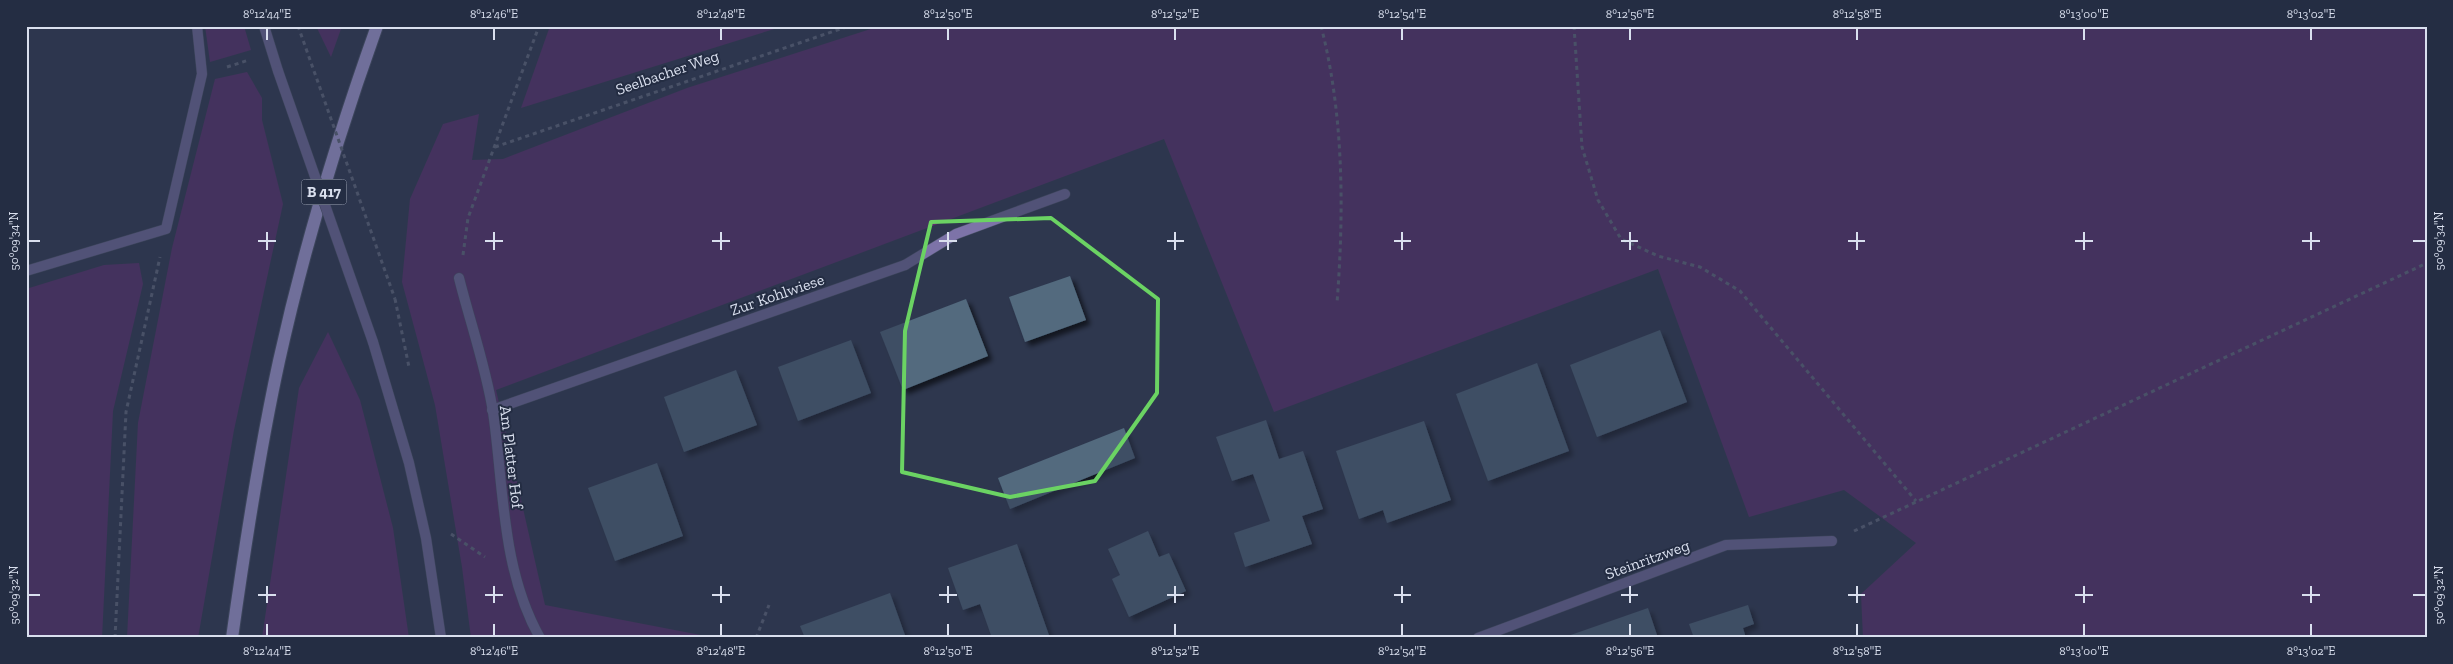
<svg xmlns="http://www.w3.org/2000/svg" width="2453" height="664" font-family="'Zilla Slab',serif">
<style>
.green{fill:#612d71}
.building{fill:#526a7e;filter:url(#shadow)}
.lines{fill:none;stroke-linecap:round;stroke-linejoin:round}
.service-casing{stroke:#4d556b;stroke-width:11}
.minor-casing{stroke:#4d556b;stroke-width:11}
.tertiary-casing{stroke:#4d556b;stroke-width:11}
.primary-casing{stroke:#4d556b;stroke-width:14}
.path{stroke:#6a7286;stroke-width:3;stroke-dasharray:4 4;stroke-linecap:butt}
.service{stroke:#7d73a8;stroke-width:10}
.minor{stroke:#7d73a8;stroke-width:10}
.tertiary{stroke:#7d73a8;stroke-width:10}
.primary{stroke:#c0b4f6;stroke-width:12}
.tertiary-bridge-casing{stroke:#4d556b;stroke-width:11;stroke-linecap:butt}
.path-bridge{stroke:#6a7286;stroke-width:3;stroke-dasharray:4 4;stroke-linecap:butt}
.tertiary-bridge{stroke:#7d73a8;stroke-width:10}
.marked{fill:none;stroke:#6bd363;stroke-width:4;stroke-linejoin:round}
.ticks{fill:none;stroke:#d9dfee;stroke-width:2}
.labels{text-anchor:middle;stroke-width:4;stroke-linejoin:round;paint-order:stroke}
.shield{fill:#242d43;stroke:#a3aabb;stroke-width:1}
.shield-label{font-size:15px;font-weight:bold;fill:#d9dfee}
.street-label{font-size:16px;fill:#d9dfee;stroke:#242d43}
.neatline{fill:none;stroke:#d9dfee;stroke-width:2}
.ticks-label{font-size:12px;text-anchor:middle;fill:#d9dfee}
</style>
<defs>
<filter id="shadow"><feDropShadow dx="4.5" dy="4.5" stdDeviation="2.5" flood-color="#0009"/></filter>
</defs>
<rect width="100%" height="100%" fill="#2e374e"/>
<g class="green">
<polygon points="205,26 244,26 251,50 210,62"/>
<polygon points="316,26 342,26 331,57"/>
<polygon points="550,26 784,26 521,108"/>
<polygon points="880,26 2427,26 2427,638 1863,638 1861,594 1916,543 1844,490 1749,517 1658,269 1274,412 1164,139 496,390 545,605 716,638 471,638 462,567 435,405 402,282 410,199 443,124 479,114 472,160 503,159 687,88"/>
<polygon points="247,72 262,98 262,120 283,204 234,430 198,638 127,638 138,423 172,248 215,79"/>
<polygon points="139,263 143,284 113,411 102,638 26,638 26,289 104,265"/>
<polygon points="328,332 360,400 393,528 409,638 262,638 299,388"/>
</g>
<g class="building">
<polygon points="1070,276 1086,320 1025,342 1009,297"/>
<polygon points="966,299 988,356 903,390 880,332"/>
<polygon points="1660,330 1687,402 1597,437 1570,365"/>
<polygon points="851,340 871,393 798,421 778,367"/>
<polygon points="1537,363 1569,451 1488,481 1456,394"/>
<polygon points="736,370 757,425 684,452 664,397"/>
<polygon points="1266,420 1279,459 1303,451 1323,509 1302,516 1312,544 1245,567 1234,533 1270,521 1253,474 1232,481 1216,437"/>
<polygon points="1424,421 1451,500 1387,523 1383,510 1359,519 1336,451"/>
<polygon points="1124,428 1135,458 1010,509 998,478"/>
<polygon points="657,463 683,536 615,561 588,488"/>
<polygon points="1148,531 1159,557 1169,553 1186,591 1129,617 1112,579 1120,575 1108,549"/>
<polygon points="1017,544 1050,638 992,638 980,604 963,610 948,568"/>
<polygon points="890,593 906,638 805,638 800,626"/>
<polygon points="1748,605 1754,624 1743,628 1746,638 1694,638 1689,624"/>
<polygon points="1648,608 1658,638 1565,638 1565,637"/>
</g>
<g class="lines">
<defs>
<polyline id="service" points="905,265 956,234 1065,194"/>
<g id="minor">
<polyline points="26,271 166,229 202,74 197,26"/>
<path d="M459,278C470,322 486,367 493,412C504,487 501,569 540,638"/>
<polyline points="492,410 905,265"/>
<polyline points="1478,638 1726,545 1832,541"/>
</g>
<g id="tertiary">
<polyline points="264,26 278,71"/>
<polyline points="373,342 409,463 426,538 441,638"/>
</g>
<path id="primary" d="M232,638C245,545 259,453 279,361C304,248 338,135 377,26"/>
</defs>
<use href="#service" class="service-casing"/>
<use href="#minor" class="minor-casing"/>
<use href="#tertiary" class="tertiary-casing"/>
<use href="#primary" class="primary-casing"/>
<g class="path">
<path d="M1321,26C1344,115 1344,212 1337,303"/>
<polyline points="1574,26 1582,147 1598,200 1621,239 1658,256 1700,267 1740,291 1916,501"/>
<polyline points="227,67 249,60"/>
<polyline points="495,147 849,26"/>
<polyline points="463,255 468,218 539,26"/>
<polyline points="395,299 409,367"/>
<polyline points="1854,531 2427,263"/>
<polyline points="451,534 485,557"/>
<polyline points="115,638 126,412 160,257"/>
<polyline points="756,638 769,605"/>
</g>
<use href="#service" class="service"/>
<use href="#minor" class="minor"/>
<use href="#tertiary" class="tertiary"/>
<use href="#primary" class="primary"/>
<defs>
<polyline id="tertiary-bridge" points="278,71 373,342"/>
</defs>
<use href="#tertiary-bridge" class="tertiary-bridge-casing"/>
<polyline class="path-bridge" points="298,26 395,299"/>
<use href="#tertiary-bridge" class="tertiary-bridge"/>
</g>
<path d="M0 0H2453V664H0ZM1051,218L1158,299L1157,393L1095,481L1010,497L902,472L905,331L931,222Z" fill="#2e374e" fill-opacity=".55" fill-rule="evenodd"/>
<path class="marked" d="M1051,218L1158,299L1157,393L1095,481L1010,497L902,472L905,331L931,222Z"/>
<path class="ticks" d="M267,28V40M494,28V40M721,28V40M948,28V40M1175,28V40M1402,28V40M1630,28V40M1857,28V40M2084,28V40M2311,28V40M267,232V250M494,232V250M721,232V250M948,232V250M1175,232V250M1402,232V250M1630,232V250M1857,232V250M2084,232V250M2311,232V250M28,241H40M258,241H276M485,241H503M712,241H730M939,241H957M1167,241H1184M1394,241H1411M1621,241H1638M1848,241H1865M2075,241H2093M2302,241H2320M2413,241H2426M267,586V603M494,586V603M721,586V603M948,586V603M1175,586V603M1402,586V603M1630,586V603M1857,586V603M2084,586V603M2311,586V603M28,595H40M258,595H276M485,595H503M712,595H730M939,595H957M1167,595H1184M1394,595H1411M1621,595H1638M1848,595H1865M2075,595H2093M2302,595H2320M2413,595H2426M267,624V636M494,624V636M721,624V636M948,624V636M1175,624V636M1402,624V636M1630,624V636M1857,624V636M2084,624V636M2311,624V636"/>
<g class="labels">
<rect class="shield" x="301.5" y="179.5" width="45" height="25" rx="4"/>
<g class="shield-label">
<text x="324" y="197">B 417</text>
</g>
<g class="street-label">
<text transform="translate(667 72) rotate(-19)" y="6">Seelbacher Weg</text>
<text transform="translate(777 294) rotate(-19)" y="6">Zur Kohlwiese</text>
<text transform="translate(512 457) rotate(83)" y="6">Am Platter Hof</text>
<text transform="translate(1647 559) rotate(-20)" y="6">Steinritzweg</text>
</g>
</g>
<rect width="2453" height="664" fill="none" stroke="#242d43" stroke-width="55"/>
<rect x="28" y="28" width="2398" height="608" class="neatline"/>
<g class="ticks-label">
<text x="267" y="18">8°12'44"E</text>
<text x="494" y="18">8°12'46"E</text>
<text x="721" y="18">8°12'48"E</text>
<text x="948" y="18">8°12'50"E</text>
<text x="1175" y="18">8°12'52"E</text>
<text x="1402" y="18">8°12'54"E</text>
<text x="1630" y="18">8°12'56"E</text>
<text x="1857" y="18">8°12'58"E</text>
<text x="2084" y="18">8°13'00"E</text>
<text x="2311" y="18">8°13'02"E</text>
<text transform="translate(14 241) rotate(-90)" y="4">50°09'34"N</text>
<text transform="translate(2439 241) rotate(-90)" y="4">50°09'34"N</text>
<text transform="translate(14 595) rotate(-90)" y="4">50°09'32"N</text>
<text transform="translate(2439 595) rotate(-90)" y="4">50°09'32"N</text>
<text x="267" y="655">8°12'44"E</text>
<text x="494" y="655">8°12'46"E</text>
<text x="721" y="655">8°12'48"E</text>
<text x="948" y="655">8°12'50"E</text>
<text x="1175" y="655">8°12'52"E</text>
<text x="1402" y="655">8°12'54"E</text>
<text x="1630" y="655">8°12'56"E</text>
<text x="1857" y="655">8°12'58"E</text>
<text x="2084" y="655">8°13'00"E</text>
<text x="2311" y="655">8°13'02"E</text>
</g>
</svg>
